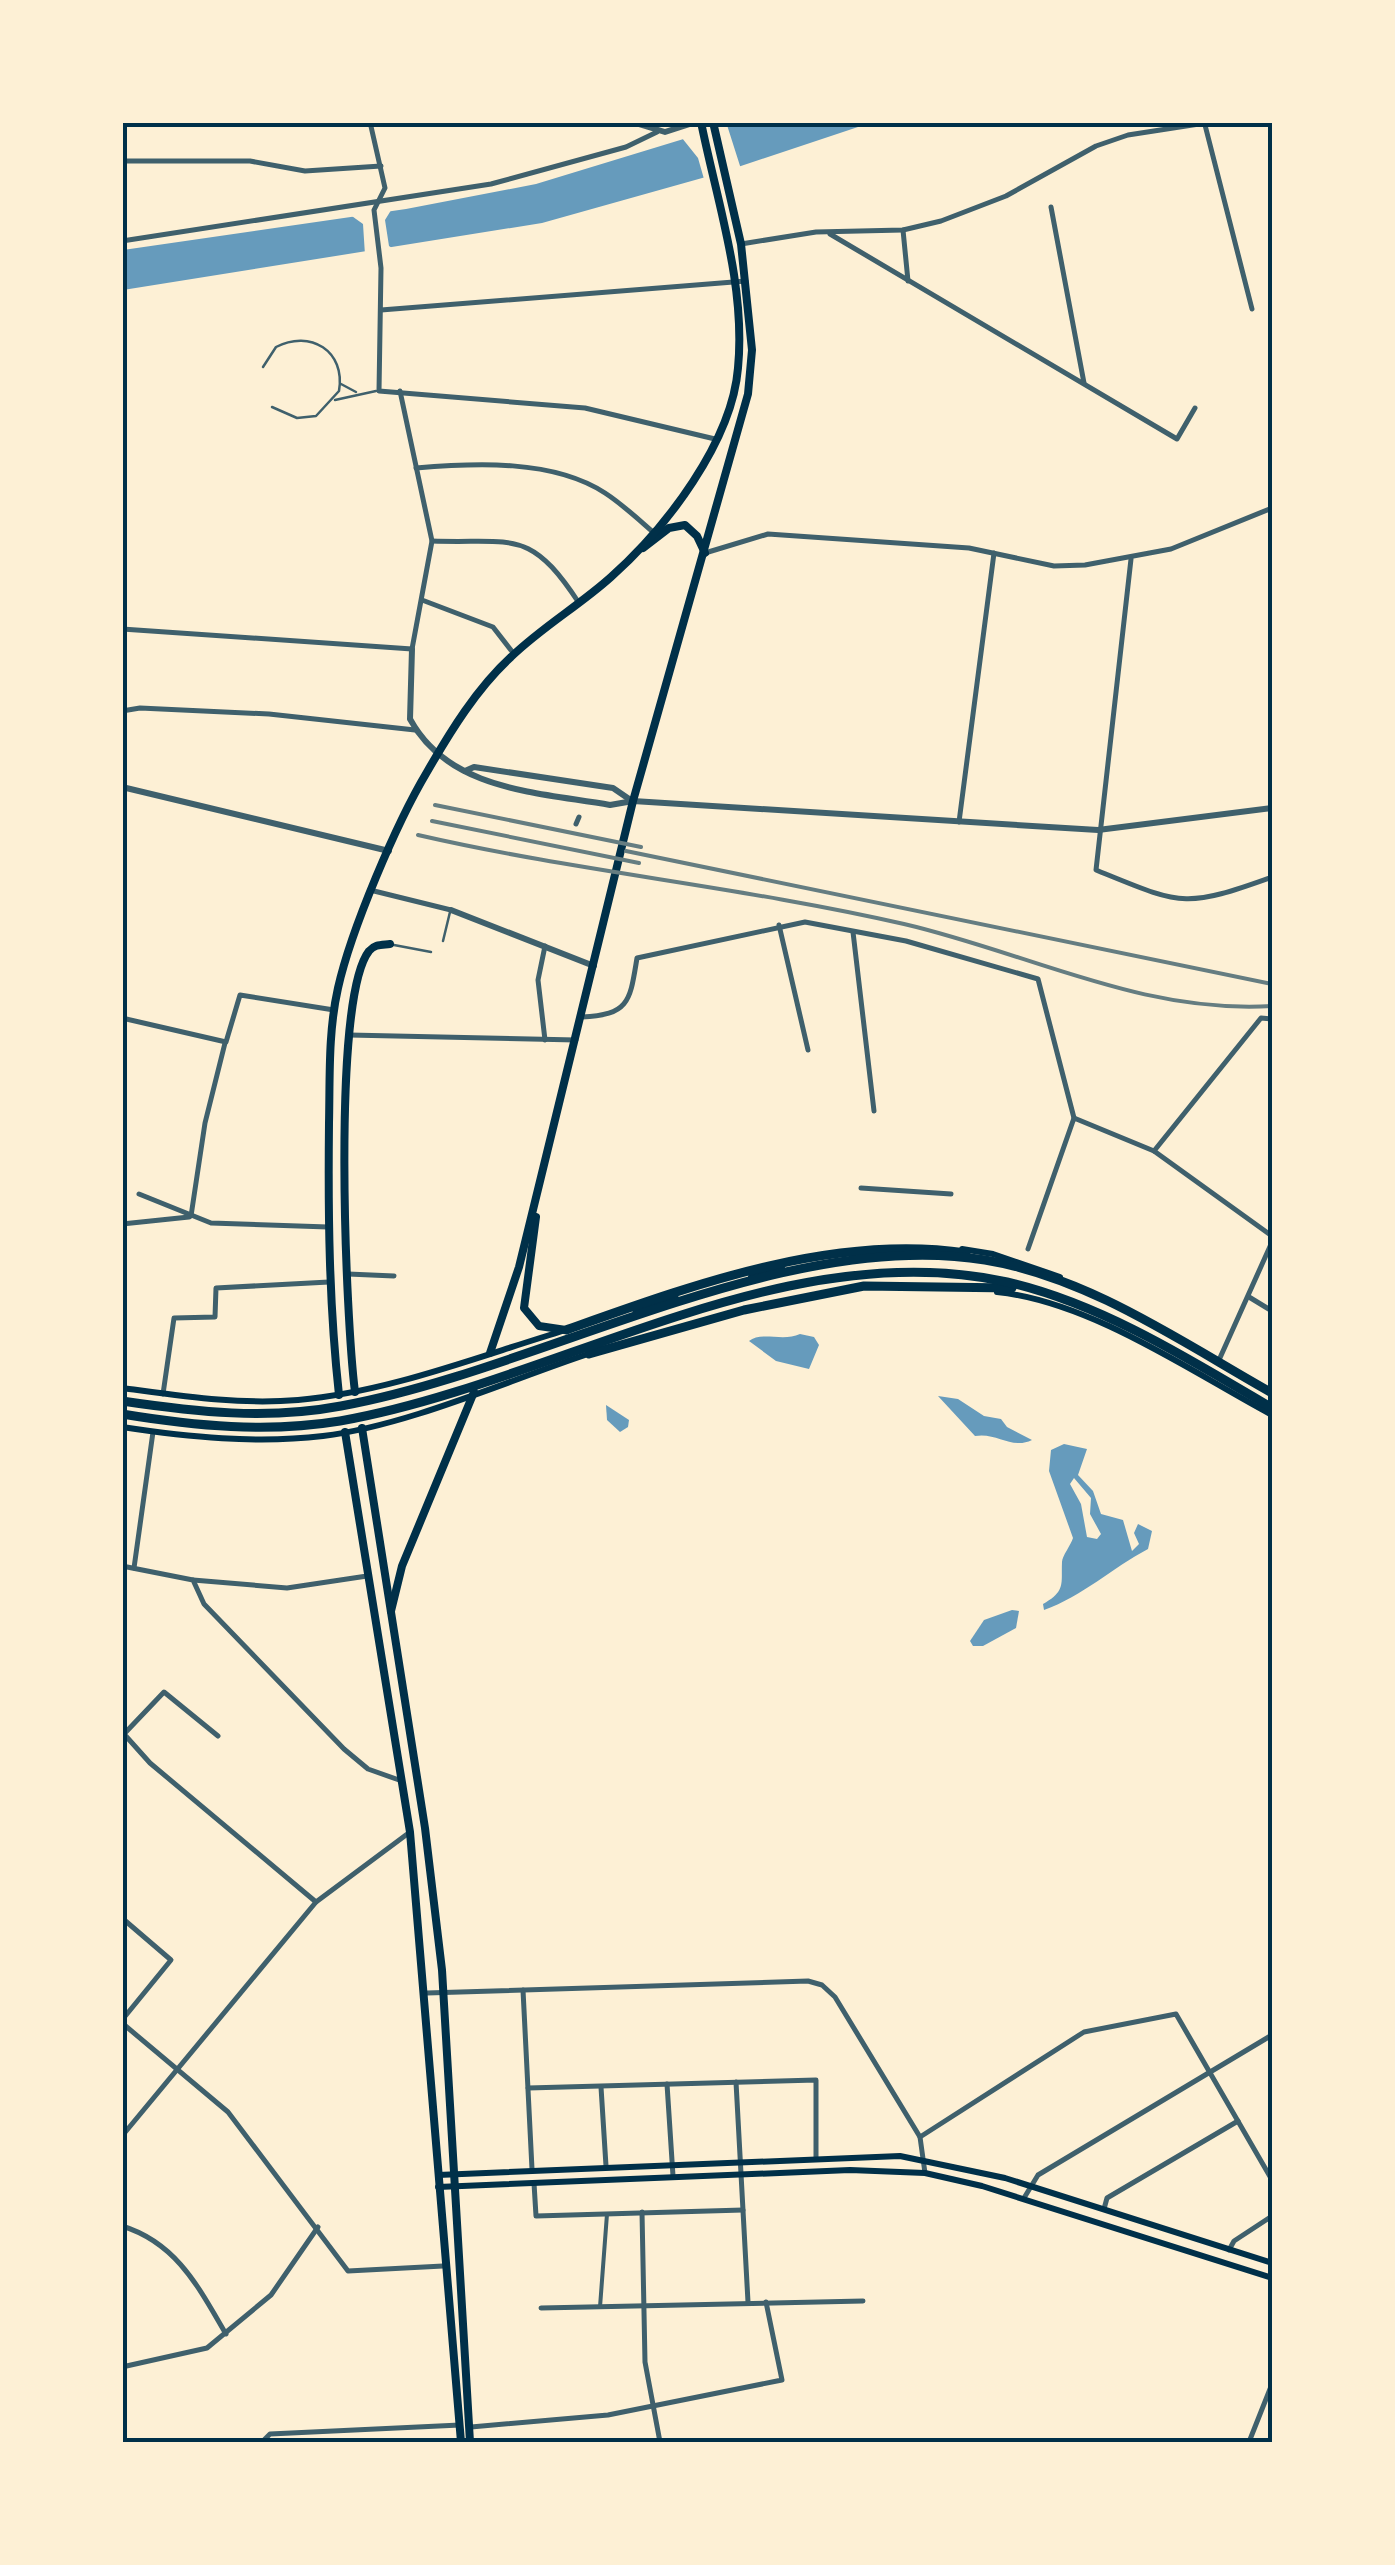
<svg xmlns="http://www.w3.org/2000/svg" width="1395" height="2565" font-family="Poppins,sans-serif">
<style>
.water{fill:#669bbc;fill-rule:evenodd}
.pier{fill:#fdf0d5}
.lines{fill:none;stroke-linecap:round;stroke-linejoin:round}
.service{stroke:#3f606c;stroke-width:2.5}
.pedestrian{stroke:#3f606c;stroke-width:4}
.minor{stroke:#3f606c;stroke-width:5}
.tertiary{stroke:#3f606c;stroke-width:6}
.secondary{stroke:#003049;stroke-width:6}
.primary{stroke:#003049;stroke-width:8}
.motorway{stroke:#003049;stroke-width:9}
.rail{stroke:#657d81;stroke-width:4}
.neatline{fill:none;stroke:#003049;stroke-width:4}
</style>
<rect width="100%" height="100%" fill="#fdf0d5"/>
<g class="water">
<polygon points="736,123 870,123 720,173 542,223 123,290 123,250 406,209 536,184"/>
<path d="M800,1334L814,1337L819,1345L809,1369L776,1361L749,1341C761,1331 783,1342 800,1334Z"/>
<path d="M938,1396L958,1399L984,1416L1001,1419L1007,1427L1032,1440C1012,1450 997,1432 975,1436Z"/>
<polygon points="606,1405 629,1420 628,1427 620,1432 607,1420"/>
<path d="M1064,1444L1087,1449L1078,1475L1093,1491L1101,1514L1123,1520L1132,1551L1139,1544L1134,1533L1138,1524L1152,1531L1148,1549C1112,1568 1083,1596 1044,1610L1043,1604C1066,1591 1061,1584 1062,1562C1062,1556 1071,1545 1073,1538L1049,1471L1051,1450ZM1074,1478L1091,1498L1090,1514L1101,1534L1097,1539L1087,1537L1081,1504L1070,1484Z"/>
<polygon points="1012,1610 1019,1611 1016,1628 983,1646 973,1646 970,1641 984,1620"/>
</g>
<g class="pier">
<polygon points="727,125 741,169 704,179 698,158 682,138"/>
<polygon points="393,207 385,220 389,246 395,250 365,255 363,224 349,214"/>
</g>
<g class="lines">
<g class="service">
<path d="M263,367L276,347C310,329 346,351 339,391L316,416L297,418L272,407"/>
<polyline points="341,384 356,392"/>
<polyline points="335,400 376,391"/>
<polyline points="443,941 450,912"/>
<polyline points="394,945 431,952"/>
</g>
<polyline class="pedestrian" points="600,2307 607,2214"/>
<g class="minor">
<polyline points="370,122 385,188 374,210 381,268 379,391 585,408 715,439"/>
<polyline points="1205,125 1252,309"/>
<polyline points="122,161 250,161 305,171 381,166"/>
<polyline points="1051,207 1084,383"/>
<polyline points="903,230 908,281"/>
<polyline points="830,234 1177,439 1195,408"/>
<polyline points="122,241 491,184 626,147 657,132"/>
<polyline points="741,244 816,232 903,230 941,221 1006,196 1096,146 1128,135 1212,122"/>
<polyline points="381,310 746,281"/>
<path d="M416,468C474,463 553,459 605,493C622,504 638,519 653,532"/>
<path d="M432,541C514,544 529,527 579,603"/>
<polyline points="705,553 768,534 969,548 1054,566 1085,565 1171,549 1272,508"/>
<path d="M1131,559L1096,870C1182,905 1183,909 1272,877"/>
<polyline points="422,600 493,627 514,654"/>
<polyline points="122,629 412,649 432,541 400,391"/>
<polyline points="122,711 140,708 269,714 415,730"/>
<polyline points="959,822 994,553"/>
<polyline points="576,824 579,817"/>
<polyline points="374,891 451,910"/>
<polyline points="779,925 808,1050"/>
<polyline points="853,932 874,1111"/>
<polyline points="545,946 538,980 545,1040"/>
<path d="M582,1017C630,1015 630,1000 637,958L805,922L906,941L1038,979L1074,1118"/>
<polyline points="122,1018 226,1042 240,995 334,1010"/>
<polyline points="349,1035 576,1040"/>
<polyline points="1154,1151 1261,1018 1272,1019"/>
<polyline points="861,1188 951,1194"/>
<polyline points="139,1194 211,1223 328,1227"/>
<polyline points="191,1216 205,1123 225,1043"/>
<polyline points="122,1224 189,1217"/>
<polyline points="1028,1249 1074,1118 1154,1151 1272,1236"/>
<polyline points="348,1274 394,1276"/>
<polyline points="1249,1297 1272,1311"/>
<polyline points="1219,1360 1272,1242"/>
<polyline points="163,1394 174,1318 215,1317 216,1288 329,1282"/>
<polyline points="122,1566 193,1580 204,1604 344,1749 368,1769 402,1781"/>
<polyline points="134,1568 153,1432"/>
<polyline points="193,1580 287,1588 367,1576"/>
<polyline points="218,1736 164,1692 124,1734 150,1763 316,1902"/>
<polyline points="122,1918 171,1960 122,2020"/>
<polyline points="523,1990 532,2169"/>
<polyline points="427,1993 808,1981 822,1985 835,1997 920,2137 925,2173"/>
<polyline points="122,2023 228,2112 348,2271 443,2266"/>
<polyline points="736,2082 748,2302"/>
<polyline points="667,2084 673,2176"/>
<polyline points="601,2087 606,2166"/>
<polyline points="528,2088 816,2080 816,2157"/>
<polyline points="122,2136 316,1902 410,1832"/>
<polyline points="920,2137 1084,2032 1176,2014 1272,2180"/>
<polyline points="534,2183 536,2216 743,2210"/>
<polyline points="1024,2198 1038,2175 1272,2035"/>
<polyline points="1104,2209 1107,2198 1238,2121"/>
<polyline points="642,2212 645,2362 660,2442"/>
<path d="M122,2226C177,2243 199,2288 226,2334"/>
<polyline points="1229,2250 1234,2241 1272,2216"/>
<polyline points="541,2308 863,2301"/>
<polyline points="122,2367 207,2348 271,2295 318,2227"/>
<polyline points="471,2427 608,2415 782,2380 766,2302"/>
<polyline points="262,2442 270,2434 460,2425"/>
<polyline points="1249,2442 1272,2384"/>
</g>
<g class="tertiary">
<polyline points="632,122 665,132 696,122"/>
<path d="M412,649L410,719C449,791 537,792 610,805L633,801L1098,830L1272,808"/>
<polyline points="465,771 474,767 613,788 632,801"/>
<polyline points="122,787 389,851"/>
<polyline points="451,910 594,966"/>
</g>
<g class="secondary">
<polyline points="962,1249 993,1254 1060,1277"/>
<polyline points="751,1277 782,1268"/>
<path d="M997,1292C1091,1302 1190,1371 1272,1415"/>
<polyline points="635,1310 676,1298"/>
<path d="M122,1388C182,1396 238,1405 298,1400C389,1392 479,1356 566,1330"/>
<path d="M122,1427C188,1437 256,1444 323,1436C406,1426 507,1381 588,1354"/>
<polyline points="438,2175 900,2156 1005,2178 1272,2263"/>
<polyline points="438,2187 850,2170 925,2173 982,2186 1272,2278"/>
</g>
<g class="primary">
<polyline points="643,548 669,528 685,525 697,536 705,553"/>
<polyline points="536,1217 524,1308 539,1326 566,1330"/>
<polyline points="490,1353 519,1267 633,801 748,394 752,350 741,244 713,122"/>
<path d="M355,1392C346,1321 331,1000 369,951C375,944 381,945 390,944"/>
<path d="M339,1395C329,1304 328,1215 329,1123C330,1079 328,1032 338,988C351,930 396,824 427,772C450,732 477,688 511,657C542,627 580,605 611,577C666,528 732,442 738,368C746,285 717,202 701,122"/>
<polyline points="362,1428 425,1828 442,1970 470,2442"/>
<polyline points="345,1432 410,1832 461,2442"/>
<polyline points="391,1611 402,1566 474,1392"/>
</g>
<g class="motorway">
<path d="M566,1330C690,1286 832,1233 966,1253"/>
<polyline points="589,1354 744,1310 864,1286 1012,1288"/>
<path d="M122,1401C196,1412 267,1420 341,1406C540,1370 782,1227 985,1260C1089,1277 1183,1343 1272,1393"/>
<path d="M122,1414C195,1426 267,1433 340,1421C555,1383 784,1232 1007,1282C1100,1303 1191,1360 1272,1408"/>
</g>
<g class="rail">
<polyline points="435,805 641,847"/>
<polyline points="432,821 639,863"/>
<path d="M418,835C579,872 743,887 904,924C1029,953 1141,1014 1272,1006"/>
<polyline points="626,851 1272,984"/>
</g>
</g>
<rect width="1395" height="2565" fill="none" stroke="#fdf0d5" stroke-width="250"/>
<rect x="125" y="125" width="1145" height="2315" class="neatline"/>
</svg>
